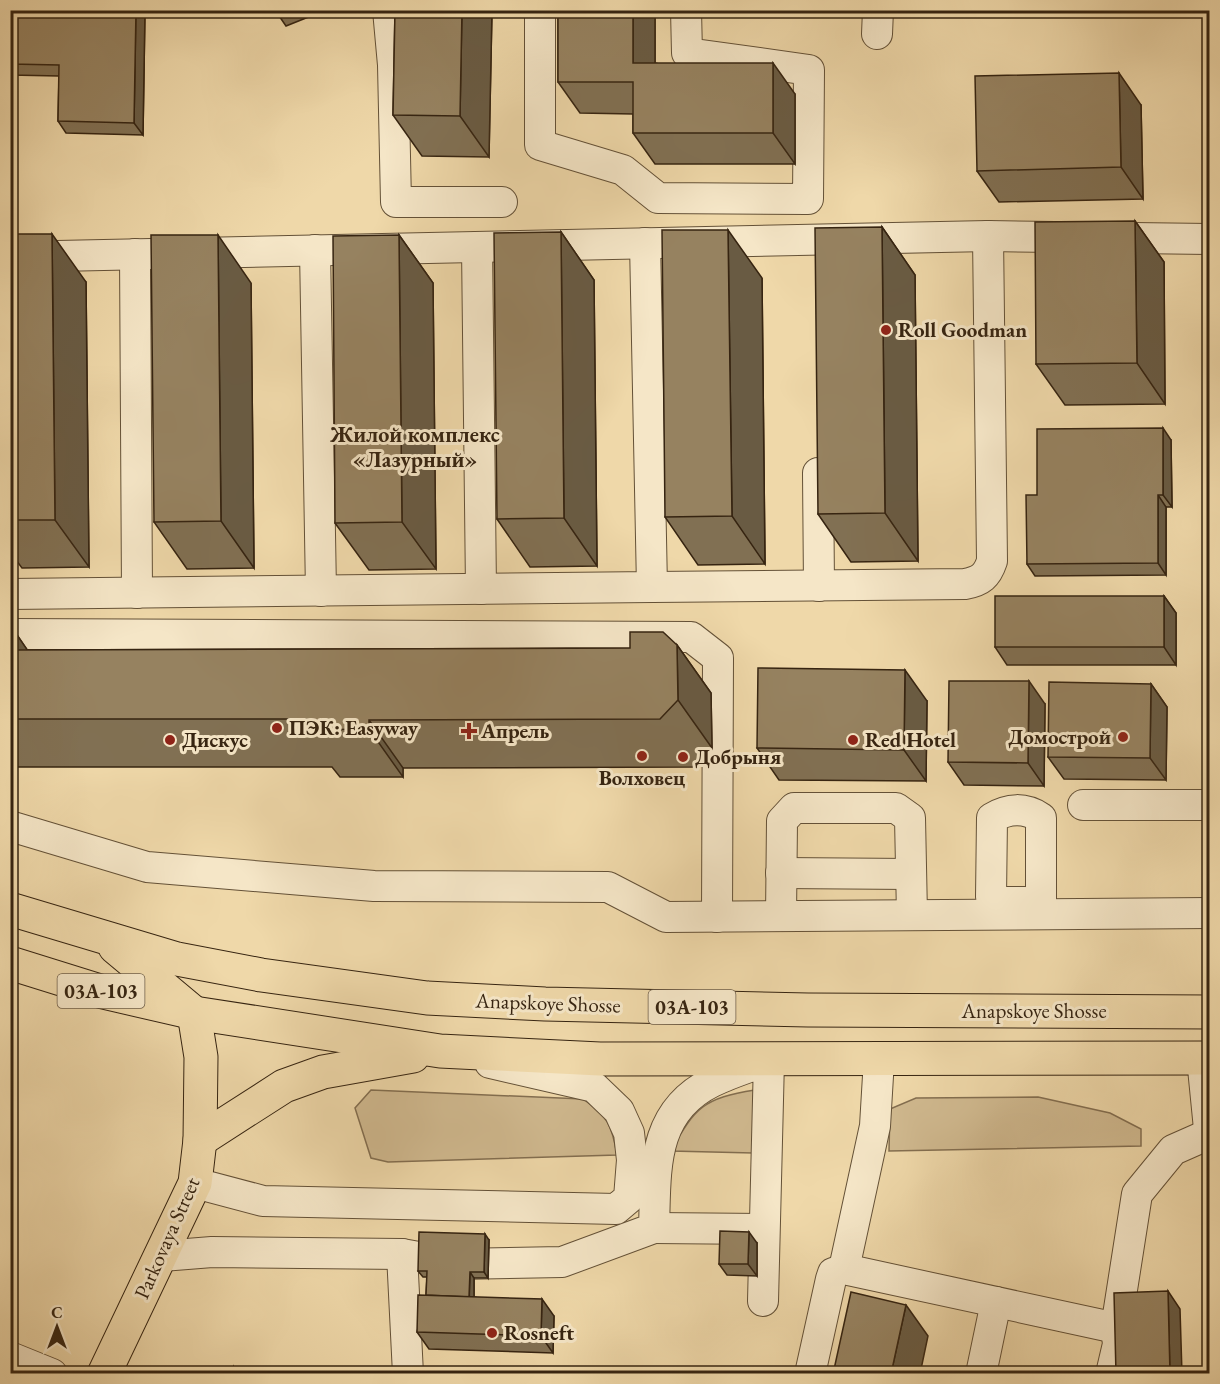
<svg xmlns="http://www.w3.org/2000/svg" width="1220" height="1384" font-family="'EB Garamond',serif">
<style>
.green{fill:#d0b98f;stroke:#836e50;stroke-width:1.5}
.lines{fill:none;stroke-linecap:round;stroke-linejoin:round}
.minor-casing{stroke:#645137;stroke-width:32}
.major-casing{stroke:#362411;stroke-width:35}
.minor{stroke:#f5e6c7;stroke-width:30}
.major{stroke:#efd8a9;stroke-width:33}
.wall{fill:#817053;stroke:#362411;stroke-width:1.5}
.shaded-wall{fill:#695b43;stroke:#362411;stroke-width:1.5}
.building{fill:#968260;stroke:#362411;stroke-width:1.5}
.poi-dot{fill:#8f2418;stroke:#f5e6c7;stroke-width:2}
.labels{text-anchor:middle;stroke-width:6;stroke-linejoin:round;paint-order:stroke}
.shield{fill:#f5e6c7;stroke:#6f5e48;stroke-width:1.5}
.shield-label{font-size:20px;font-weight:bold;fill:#362411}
.poi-label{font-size:21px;font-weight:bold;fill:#362411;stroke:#f5e6c7;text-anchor:start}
.street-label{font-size:21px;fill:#362411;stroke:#f5e6c7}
.neighbourhood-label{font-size:22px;font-weight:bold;fill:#362411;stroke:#f5e6c7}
</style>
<rect width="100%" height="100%" fill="#efd8a9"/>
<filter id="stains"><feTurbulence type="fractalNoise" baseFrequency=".00333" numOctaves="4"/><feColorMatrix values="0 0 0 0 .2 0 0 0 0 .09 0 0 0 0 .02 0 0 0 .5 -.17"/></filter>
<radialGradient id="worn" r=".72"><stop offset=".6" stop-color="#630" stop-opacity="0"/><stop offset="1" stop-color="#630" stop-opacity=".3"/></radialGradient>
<g class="green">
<path d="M371,1090L583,1099C608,1116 612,1126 617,1155L388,1162L371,1158L355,1108Z"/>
<path d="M755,1090L753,1153L671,1151C695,1107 704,1098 755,1090Z"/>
<polygon points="1038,1097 1110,1113 1141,1129 1141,1146 889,1151 890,1109 916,1098"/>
</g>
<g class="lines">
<defs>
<g id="minor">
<polyline points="388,10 393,65 396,202 502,202"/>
<polyline points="540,10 540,145 623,170 658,198 808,199 809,70 687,53 686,10"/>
<polyline points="877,34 878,10"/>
<polyline points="477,247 481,589"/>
<polyline points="315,250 321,591"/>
<polyline points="135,254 137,593"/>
<polyline points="10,257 988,236 1210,239"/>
<polyline points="818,473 819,586"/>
<path d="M652,587L965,584C981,581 987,576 992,561L988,236"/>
<polyline points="10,594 652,587 645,243"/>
<polyline points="10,634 691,637 718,658 717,917"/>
<polyline points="1083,805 1210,805"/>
<polyline points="10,826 147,867 374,886 608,887 666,917 1210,913"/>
<polyline points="781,873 911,874"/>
<path d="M1025,902H999L991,897L992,818C1008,808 1025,807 1041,818V913"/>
<polyline points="781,916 782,821 794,808 896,808 910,818 912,915"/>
<polyline points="1202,1058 1210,1139"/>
<polyline points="195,1183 263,1201 616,1209 629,1198 632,1160 629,1133 619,1111 594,1087 490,1063"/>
<polyline points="654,1228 763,1229"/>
<polyline points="402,1254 408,1374"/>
<path d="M162,1256L212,1252L402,1254L457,1264L562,1262L654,1228C656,1170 651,1112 712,1082C730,1073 750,1067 769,1060L763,1301"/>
<polyline points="844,1269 875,1126 879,1059"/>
<polyline points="10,1357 52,1374"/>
<polyline points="810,1374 831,1279 833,1273 844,1269 1116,1328 1137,1194 1173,1150 1207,1135"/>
<polyline points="981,1374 996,1302"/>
<polyline points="1111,1374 1118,1344 1116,1328"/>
</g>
<g id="major">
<polyline points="10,909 177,959 261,975 427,998 545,1004 808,1010 1210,1012"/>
<polyline points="10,963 103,992 194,1013 440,1051 600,1059 1210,1058"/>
<polyline points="200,1140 284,1086 323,1072 413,1056"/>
<polyline points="104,1374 195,1183 200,1140 201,1057 194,1013 115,947"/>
</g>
</defs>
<use href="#minor" class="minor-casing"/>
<use href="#major" class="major-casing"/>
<use href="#minor" class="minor"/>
<use href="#major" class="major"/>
</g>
<g class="wall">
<polygon points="145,10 143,135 66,133 58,121 59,76 10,75 10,17 51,17"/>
<polygon points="275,10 326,10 286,26"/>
<polygon points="395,10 492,10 489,157 422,156 393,115"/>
<polygon points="558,10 655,10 655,63 795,94 795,164 655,164 633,133 633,114 580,113 558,82"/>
<polygon points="1141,105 1143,199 999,202 977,171"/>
<polygon points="1135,221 1164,262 1165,404 1065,405 1036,364"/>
<polygon points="882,227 915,275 918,561 851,562 818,514"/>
<polygon points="561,232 594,280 597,566 530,567 497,519"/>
<polygon points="10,234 86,282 89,567 22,568 10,552"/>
<polygon points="399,235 433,283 436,569 369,570 335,523"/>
<polygon points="762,278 765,564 698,565 665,517"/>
<polygon points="251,283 254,568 187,569 154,522"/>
<polygon points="1171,440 1172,507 1166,507 1166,575 1035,576 1027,564 1037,495"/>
<polygon points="1164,596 1176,613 1176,665 1007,665 995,647"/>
<polygon points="10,632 15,632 27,650 630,648 677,645 711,693 712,748 693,767 403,768 403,777 340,777 332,767 18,767 10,759"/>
<polygon points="1151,684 1167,707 1166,780 1064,779 1048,757"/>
<polygon points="927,701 926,781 779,780 757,748"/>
<polygon points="1045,704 1044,786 964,785 948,762"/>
<polygon points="489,1240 488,1278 474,1278 474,1297 554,1316 553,1353 429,1349 417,1332 426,1295 427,1277 423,1277 418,1271"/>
<polygon points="757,1243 757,1276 727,1275 719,1264"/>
</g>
<g class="shaded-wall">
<polygon points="136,10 145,10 143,135 134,123"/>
<polygon points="462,10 492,10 489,157 460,116"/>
<polygon points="633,10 655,10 655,94 633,63"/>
<polygon points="773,63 795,94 795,164 773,133"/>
<polygon points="1119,73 1141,105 1143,199 1121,167"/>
<polygon points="1135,221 1164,262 1165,404 1137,363"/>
<polygon points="882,227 915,275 918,561 885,513"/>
<polygon points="728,230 762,278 765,564 732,516"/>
<polygon points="561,232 594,280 597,566 564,518"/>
<polygon points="52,234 86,282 89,567 55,520"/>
<polygon points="218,235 251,283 254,568 221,521"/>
<polygon points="399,235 433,283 436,569 402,522"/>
<polygon points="1163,428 1171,440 1172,507 1163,495"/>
<polygon points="1158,495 1166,507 1166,575 1158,563"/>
<polygon points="1164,596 1176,613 1176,665 1164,647"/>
<polygon points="15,632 48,680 15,650"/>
<polygon points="677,645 711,693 712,748 678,700"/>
<polygon points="905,670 927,701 926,781 904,750"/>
<polygon points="1029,681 1045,704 1044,786 1028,763"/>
<polygon points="1151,684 1167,707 1166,780 1150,758"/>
<polygon points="369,720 403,768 403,777 369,729"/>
<polygon points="749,1232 757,1243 757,1276 748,1264"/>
<polygon points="485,1234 489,1240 488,1278 484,1272"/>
<polygon points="470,1272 474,1278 474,1313 469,1307"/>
<polygon points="1168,1291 1180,1309 1182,1374 1170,1374"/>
<polygon points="542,1299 554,1316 553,1353 541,1336"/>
<polygon points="906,1305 928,1336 920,1374 891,1374"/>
<polygon points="234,1367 238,1374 234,1374"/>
</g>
<g class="building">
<polygon points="51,10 136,10 134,123 58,121 59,65 10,64 10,17 51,17"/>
<polygon points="395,10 462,10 460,116 393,115"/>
<polygon points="558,10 633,10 633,63 773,63 773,133 633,133 633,82 558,82"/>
<polygon points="1119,73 1121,167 977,171 975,76"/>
<polygon points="1135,221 1137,363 1036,364 1035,222"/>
<polygon points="882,227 885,513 818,514 815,228"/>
<polygon points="662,230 728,230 732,516 665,517"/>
<polygon points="561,232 564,518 497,519 494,233"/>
<polygon points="10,234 52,234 55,520 10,520"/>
<polygon points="151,235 218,235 221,521 154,522"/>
<polygon points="399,235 402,522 335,523 333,236"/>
<polygon points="1163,428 1163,495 1158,495 1158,563 1027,564 1026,495 1037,495 1037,429"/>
<rect x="995" y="596" width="169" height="51"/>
<polygon points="10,632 15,632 15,650 630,648 630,632 663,632 677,645 678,700 660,719 369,720 369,729 306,730 306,719 10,719"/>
<polygon points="758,668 905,670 904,750 757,748"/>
<polygon points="949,681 1029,681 1028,763 948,762"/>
<polygon points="1049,682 1151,684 1150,758 1048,757"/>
<polygon points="720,1231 749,1232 748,1264 719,1264"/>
<polygon points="419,1232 485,1234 484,1272 470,1272 469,1297 426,1295 427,1271 418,1271"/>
<polygon points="1168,1291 1170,1374 1116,1374 1114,1293"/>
<polygon points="851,1292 906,1305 891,1374 833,1374"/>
<polygon points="418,1295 542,1299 541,1336 417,1332"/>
<rect x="202" y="1367" width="32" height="7"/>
</g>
<g class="poi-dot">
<circle cx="886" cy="330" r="6"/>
<circle cx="277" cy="728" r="6"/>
<path d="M466 722h6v6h6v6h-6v6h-6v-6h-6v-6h6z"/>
<circle cx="1123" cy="737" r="6"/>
<circle cx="170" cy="740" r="6"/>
<circle cx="853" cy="740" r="6"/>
<circle cx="642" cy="756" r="6"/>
<circle cx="683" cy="757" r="6"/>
<circle cx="492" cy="1333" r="6"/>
</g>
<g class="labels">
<g class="shield">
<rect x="57.5" y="974" width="87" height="34" rx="4.5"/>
<rect x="648.5" y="990" width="87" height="34" rx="4.5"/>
</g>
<g class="shield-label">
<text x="101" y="998">03А-103</text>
<text x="692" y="1014">03А-103</text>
</g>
<g class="poi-label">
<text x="898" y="337">Roll Goodman</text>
<text x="289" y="735">ПЭК: Easyway</text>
<text x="481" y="738">Апрель</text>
<text x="1111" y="744" text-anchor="end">Домострой</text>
<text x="182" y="747">Дискус</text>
<text x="865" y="747">Red Hotel</text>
<text x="695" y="764">Добрыня</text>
<text x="642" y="785" text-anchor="middle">Волховец</text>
<text x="504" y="1340">Rosneft</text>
</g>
<g class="street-label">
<text transform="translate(548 1003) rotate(2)" y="7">Anapskoye Shosse</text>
<text x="1034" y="1018">Anapskoye Shosse</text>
<text transform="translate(167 1238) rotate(-66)" y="7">Parkovaya Street</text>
</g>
<g class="neighbourhood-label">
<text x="415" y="442">Жилой комплекс<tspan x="415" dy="25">«Лазурный»</tspan></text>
</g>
</g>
<rect width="1220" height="1384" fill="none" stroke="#efd8a9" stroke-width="36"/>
<rect x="12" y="12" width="1196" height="1360" fill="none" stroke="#362411" stroke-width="3"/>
<rect x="18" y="18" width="1184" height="1348" fill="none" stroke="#362411" stroke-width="1.5"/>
<g transform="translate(57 1327)" stroke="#f5e6c7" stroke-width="4.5" paint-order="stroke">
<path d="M0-4.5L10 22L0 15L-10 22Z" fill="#362411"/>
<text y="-9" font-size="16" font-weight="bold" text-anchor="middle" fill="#362411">С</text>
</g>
<rect width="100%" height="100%" filter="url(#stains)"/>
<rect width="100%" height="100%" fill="url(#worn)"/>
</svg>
